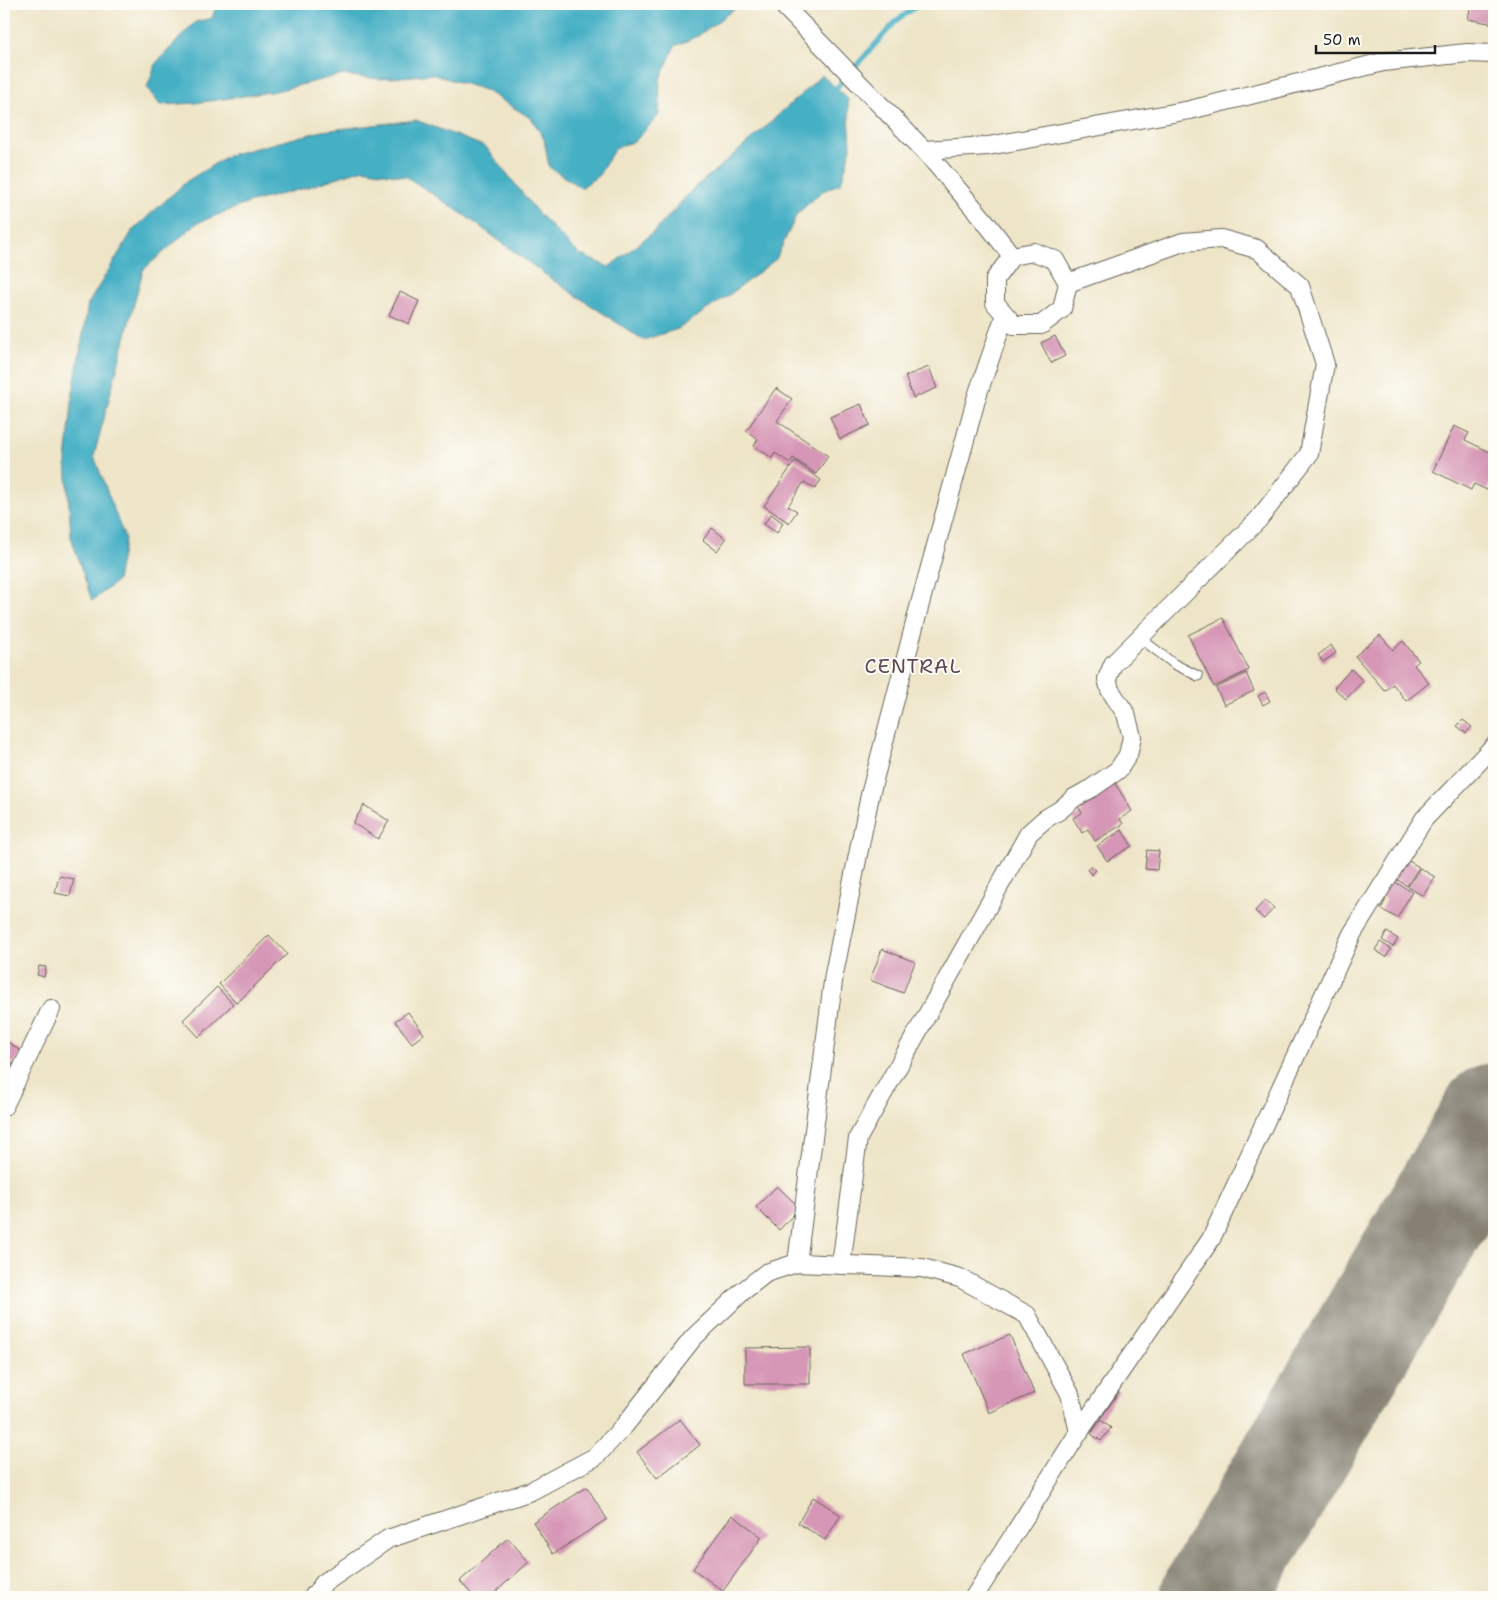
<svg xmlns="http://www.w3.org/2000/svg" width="1498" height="1601" font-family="'Shantell Sans',sans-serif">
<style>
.water{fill:#45afc4;stroke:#306670}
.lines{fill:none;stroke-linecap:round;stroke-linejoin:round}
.stream{stroke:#45afc4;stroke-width:5}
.runway{stroke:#858072;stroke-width:106}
.building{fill:#d696b5}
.lane-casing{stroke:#666258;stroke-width:11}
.street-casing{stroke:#666258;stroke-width:20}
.lane{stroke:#fff;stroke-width:9}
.street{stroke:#fff;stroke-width:18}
.labels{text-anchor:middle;stroke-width:4;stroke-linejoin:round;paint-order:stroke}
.quarter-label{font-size:20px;letter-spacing:1px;fill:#5d4752;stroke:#fdfcf7}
</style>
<rect width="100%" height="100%" fill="#fdfcf7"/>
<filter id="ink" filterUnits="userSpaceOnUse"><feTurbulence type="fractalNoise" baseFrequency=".02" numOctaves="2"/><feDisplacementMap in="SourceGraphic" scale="10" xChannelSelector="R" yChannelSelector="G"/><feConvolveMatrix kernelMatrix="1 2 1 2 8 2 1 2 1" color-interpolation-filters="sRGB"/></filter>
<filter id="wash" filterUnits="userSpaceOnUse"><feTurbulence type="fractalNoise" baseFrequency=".0096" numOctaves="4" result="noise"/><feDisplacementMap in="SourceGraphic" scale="20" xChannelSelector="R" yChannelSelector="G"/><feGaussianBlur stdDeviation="1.12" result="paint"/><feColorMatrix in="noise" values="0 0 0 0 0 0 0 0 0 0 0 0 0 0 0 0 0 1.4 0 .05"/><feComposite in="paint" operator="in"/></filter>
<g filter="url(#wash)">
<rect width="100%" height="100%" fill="#eee5c8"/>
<g class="water">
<polygon points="217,4 741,4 698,36 675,46 660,79 659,115 635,141 615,148 599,175 581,188 549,167 544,139 532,119 485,90 432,74 381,79 340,75 276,91 196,103 160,105 147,88 156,63 195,22 212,18"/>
<polygon points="822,75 848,99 851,148 841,183 821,192 797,214 776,259 729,295 678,329 643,340 550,278 467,217 407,177 363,169 302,189 251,202 197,223 143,270 94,456 125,539 117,581 92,601 71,537 66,461 73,393 88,304 133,230 187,181 229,155 322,131 416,120 486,147 538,213 579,254 609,267 656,230 691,191 752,139"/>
</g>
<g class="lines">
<polyline class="stream" points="836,88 898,19 921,4"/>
<polyline class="runway" points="1213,1597 1494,1116"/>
</g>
<g id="blocks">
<g class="building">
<polygon points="1471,4 1494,4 1494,24 1468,19"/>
<polygon points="400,292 419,301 409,324 389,315"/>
<polygon points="1055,336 1065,356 1051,363 1041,343"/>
<polygon points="929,367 937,388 913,398 905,376"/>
<polygon points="776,388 792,399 777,421 828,456 816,474 793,458 790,463 775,453 772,458 754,446 758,439 746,431"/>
<polygon points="861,404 870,425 840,439 830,417"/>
<polygon points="1454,426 1469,433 1465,440 1494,454 1494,474 1487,490 1474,484 1471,490 1433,471"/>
<polygon points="795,461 821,480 815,489 804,482 788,506 797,511 789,523 764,506"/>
<polygon points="771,514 783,523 777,533 764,524"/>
<polygon points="712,528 726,539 717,551 703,540"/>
<polygon points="1223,618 1249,670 1214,687 1188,635"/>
<polygon points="1380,635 1393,650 1403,641 1419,661 1414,665 1429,683 1406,701 1393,684 1385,691 1355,656"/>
<polygon points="1331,645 1336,653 1323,662 1318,655"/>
<polygon points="1351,669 1363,681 1346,699 1334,688"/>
<polygon points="1246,673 1254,691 1224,705 1216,688"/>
<polygon points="1265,692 1270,701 1263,705 1258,696"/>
<polygon points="1463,720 1472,727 1466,733 1457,726"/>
<polygon points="1112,778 1132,811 1120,819 1123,824 1095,841 1088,829 1082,833 1073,818 1082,813 1075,801"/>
<polygon points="364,805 389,821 378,839 353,823"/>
<polygon points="1122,830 1132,846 1107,861 1097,846"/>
<polygon points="1147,850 1159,851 1157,870 1145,869"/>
<polygon points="1404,858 1419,867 1407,886 1393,877"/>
<polygon points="1090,866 1096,870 1092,875 1087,870"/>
<polygon points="1420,868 1435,877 1423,896 1408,887"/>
<polygon points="59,876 74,879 70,896 55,893"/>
<polygon points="1390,879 1412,892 1397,918 1381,909 1386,899 1380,895"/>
<polygon points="1265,900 1274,908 1264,919 1255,911"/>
<polygon points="1387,932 1398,939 1393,947 1382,940"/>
<polygon points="269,935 287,954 237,1003 219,984"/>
<polygon points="1380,942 1391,949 1386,957 1375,950"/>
<polygon points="882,949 915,962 903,993 870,980"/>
<polygon points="39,966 46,967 44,977 37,975"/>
<polygon points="217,987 233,1004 199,1037 183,1020"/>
<polygon points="408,1012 424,1034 412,1043 395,1021"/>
<polygon points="4,1039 22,1052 14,1064 4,1057"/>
<polygon points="4,1060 14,1066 4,1080"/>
<polygon points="777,1186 800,1208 779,1230 756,1207"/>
<polygon points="1010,1335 1034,1393 989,1413 964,1354"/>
<polygon points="810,1347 810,1384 745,1384 745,1348"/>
<polygon points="1113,1386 1119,1392 1091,1432 1084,1427"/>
<polygon points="680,1419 700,1445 657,1478 637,1452"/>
<polygon points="1101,1420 1111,1428 1101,1441 1091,1434"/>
<polygon points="587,1487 607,1519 553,1554 533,1522"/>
<polygon points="813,1497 841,1515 825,1540 798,1523"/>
<polygon points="732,1515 762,1537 723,1591 693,1569"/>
<polygon points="508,1538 529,1562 490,1597 474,1597 460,1581"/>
</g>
</g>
</g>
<g filter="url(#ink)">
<use href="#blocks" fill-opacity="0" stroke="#666258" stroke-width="1"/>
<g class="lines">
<defs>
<polyline id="lane" points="1139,637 1174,664 1198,676"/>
<g id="street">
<polyline points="782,4 924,150 988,146 1190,110 1383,62 1467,53 1494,54"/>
<polyline points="924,150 984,220 1012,256"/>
<polygon points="1034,252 1055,260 1068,283 1062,309 1041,325 1014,325 995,303 995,279 1012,256"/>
<polyline points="4,1106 51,1009"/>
<polyline points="797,1263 834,974 870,795 921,600 977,396 1005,315"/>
<polyline points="841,1265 858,1138 1029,833 1045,819 1060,810 1074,798 1092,788 1118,770 1128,755 1132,737 1126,714 1110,690 1107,679 1113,664 1258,520 1309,454 1325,364 1300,286 1257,249 1221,239 1183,242 1068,283"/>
<polyline points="313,1597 324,1583 388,1539 531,1491 595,1457 625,1425 693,1338 743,1291 766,1273 797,1263 922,1268 960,1278 1027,1315 1070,1394 1079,1432"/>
<polyline points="974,1597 1079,1432 1211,1239 1352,934 1424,819 1494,746"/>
</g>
</defs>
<use href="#lane" class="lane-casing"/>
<use href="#street" class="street-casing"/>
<use href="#lane" class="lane"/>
<use href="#street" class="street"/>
</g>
</g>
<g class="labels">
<g class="quarter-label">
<text x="913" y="673">CENTRAL</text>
</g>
</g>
<rect width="1498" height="1601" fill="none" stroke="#fdfcf7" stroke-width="20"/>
<path d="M1316 45v8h119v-8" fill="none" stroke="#1c1c1c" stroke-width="2.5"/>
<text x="1323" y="45" font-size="15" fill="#1c1c1c" stroke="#fdfcf7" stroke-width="4" paint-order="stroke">50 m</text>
</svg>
